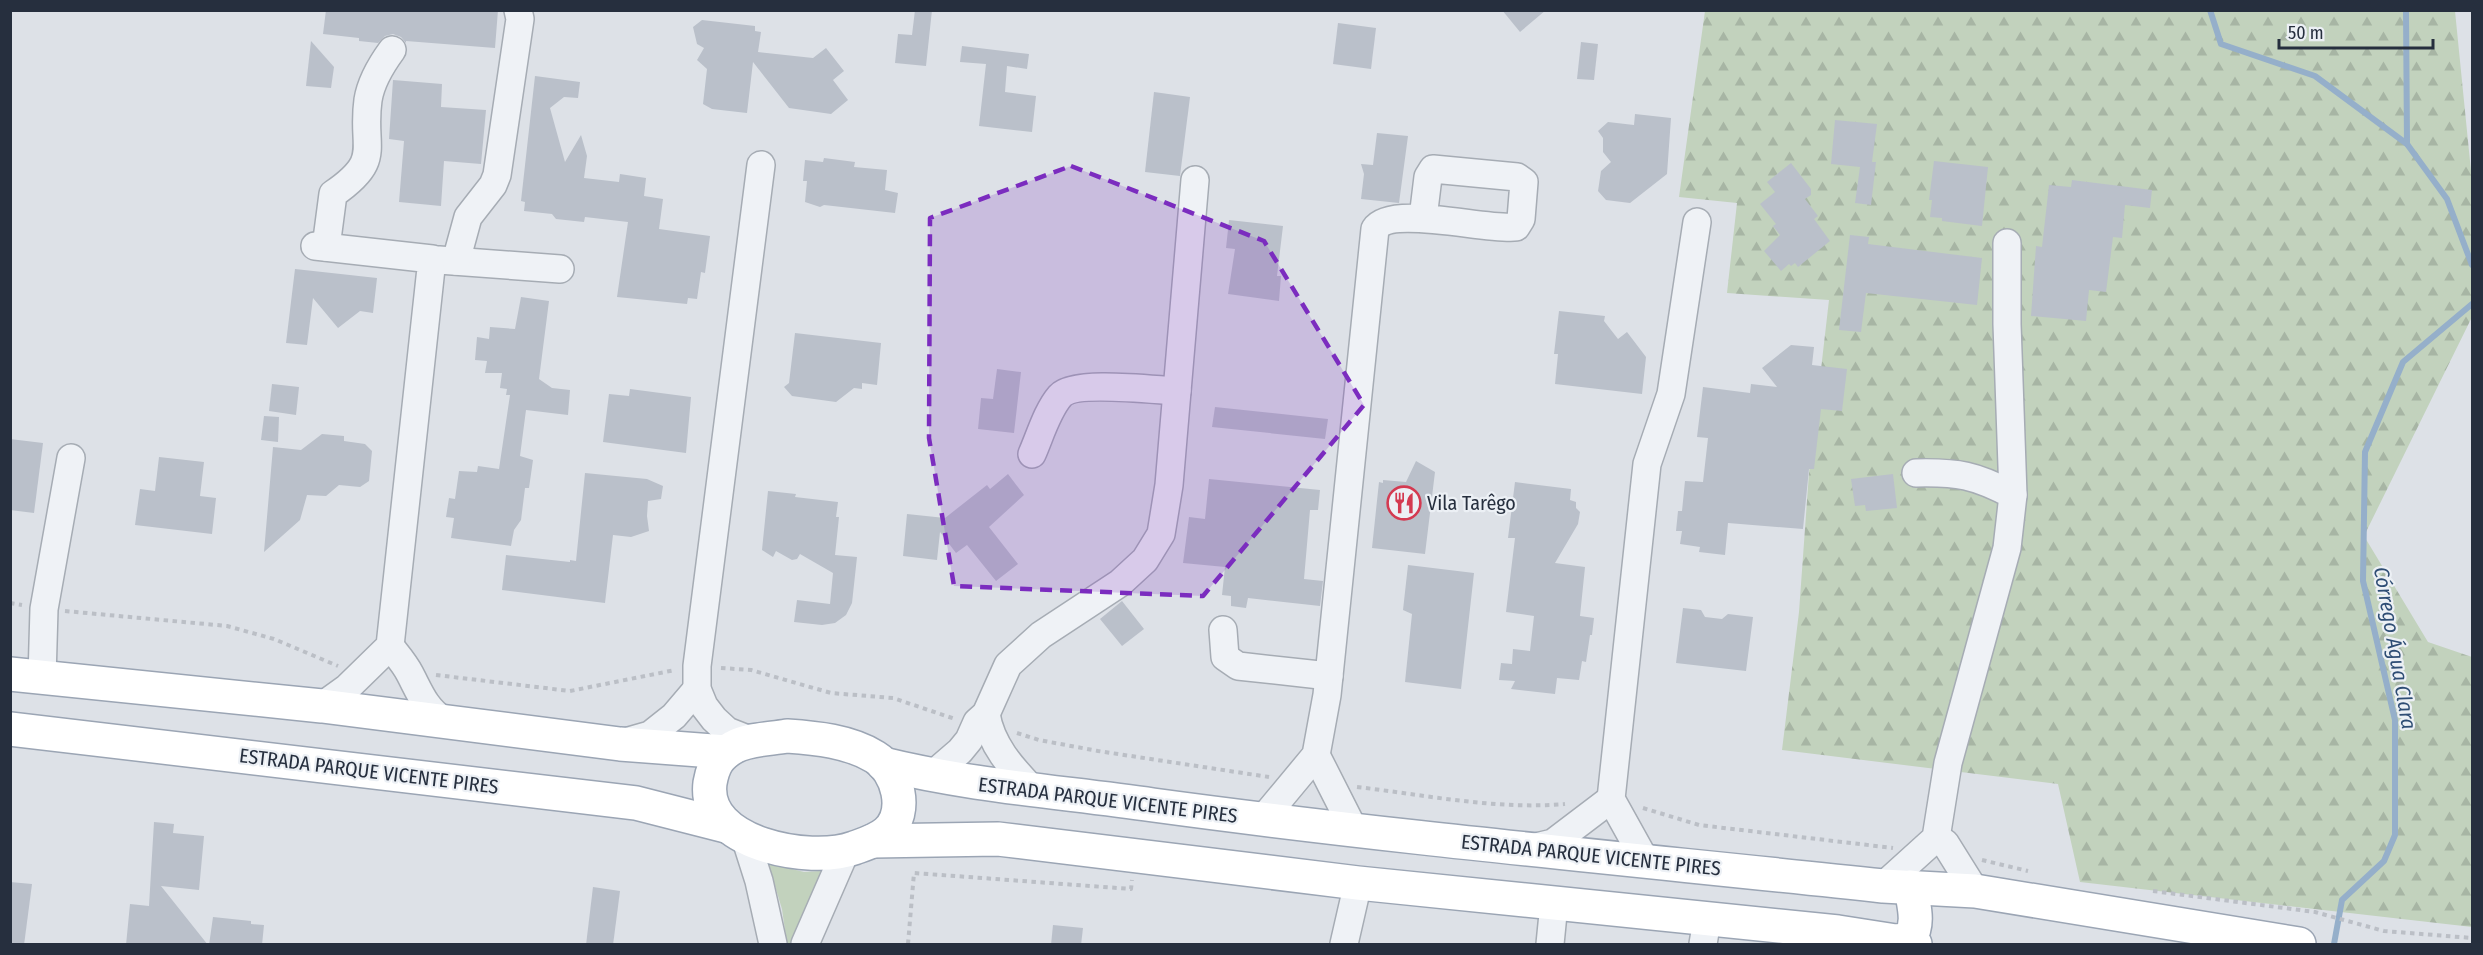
<svg xmlns="http://www.w3.org/2000/svg" width="2483" height="955" font-family="'Fira Sans Condensed',sans-serif">
<style>
.green{fill:#c2d2bd}
.forest{fill:url(#forest-firs)}
.lines{fill:none;stroke-linecap:round;stroke-linejoin:round}
.stream{stroke:#95afca;stroke-width:6}
.building{fill:#bac0ca}
.minor-casing{stroke:#a6acb4;stroke-width:30}
.major-casing{stroke:#9ba5b4;stroke-width:36}
.path{stroke:#bbbfc6;stroke-width:4;stroke-dasharray:4.5 4.5;stroke-linecap:butt}
.minor{stroke:#eff2f6;stroke-width:27}
.major{stroke:#fff;stroke-width:33}
.marked{fill:#7b2cbf;fill-opacity:0.2;stroke:#7b2cbf;stroke-width:4.5;stroke-dasharray:12 8;stroke-linejoin:round}
.labels{text-anchor:middle;stroke-width:4.5;stroke-linejoin:round;paint-order:stroke}
.poi-label{font-size:20px;fill:#262f3e;stroke:#ecf0f5;text-anchor:start}
.street-label{font-size:20px;fill:#262f3e;stroke:#ecf0f5}
.water-label{font-size:21px;font-style:italic;fill:#2e4d74;stroke:#ecf0f5}
</style>
<defs>
<pattern id="forest-firs" width="22" height="20" patternUnits="userSpaceOnUse" patternTransform="scale(1.5)"><rect width="22" height="20" fill="#c2d2bd"/><path d="M5 1l3.5 6h-7zM16 11l3.5 6h-7z" fill="#a7b5a4"/></pattern>
</defs>
<rect width="100%" height="100%" fill="#dde1e7"/>
<polygon class="green" points="768,863 804,872 836,870 803,944 787,944 782,909"/>
<polygon class="forest" points="1705,11 2455,11 2472,181 2472,317 2364,536 2428,642 2472,657 2472,927 2080,882 2058,784 1782,750 1799,612 1809,473 1829,300 1727,293 1737,203 1679,197"/>
<g class="lines">
<g class="stream">
<polyline points="2210,10 2221,44 2315,76 2407,144"/>
<polyline points="2406,10 2407,144 2447,199 2472,265"/>
<polyline points="2334,944 2342,900 2384,861 2395,835 2395,720 2363,581 2365,452 2403,362 2472,304"/>
</g>
</g>
<g class="building">
<polygon points="326,10 498,10 495,48 406,41 406,43 401,37 393,34 385,36 378,43 359,41 359,38 323,34"/>
<polygon points="915,10 932,10 926,66 895,63 898,34 912,35"/>
<polygon points="1502,10 1546,10 1520,32"/>
<polygon points="702,20 755,26 755,31 761,32 758,52 813,58 826,48 844,71 833,80 848,100 831,114 789,108 753,62 747,113 712,109 703,104 707,69 697,60 704,48 697,44 693,27"/>
<polygon points="1338,23 1376,28 1371,69 1333,64"/>
<polygon points="311,41 334,67 331,88 306,86"/>
<polygon points="1581,42 1598,44 1594,80 1577,79"/>
<polygon points="962,46 1029,54 1027,69 1007,66 1005,92 1036,96 1032,132 979,126 986,64 960,62"/>
<polygon points="535,76 580,82 578,98 564,97 550,108 565,162 581,135 587,156 584,178 619,182 620,174 646,178 644,196 663,199 659,229 710,236 705,273 701,272 697,299 688,298 687,304 617,297 628,222 585,217 584,222 556,219 552,214 524,211 525,202 521,201"/>
<polygon points="393,80 442,84 441,107 486,110 481,164 444,161 441,206 399,202 404,141 389,139"/>
<polygon points="1154,92 1190,97 1180,176 1145,172"/>
<polygon points="1635,114 1671,118 1667,174 1630,203 1606,200 1598,191 1601,171 1611,162 1603,152 1603,138 1598,131 1608,122 1634,125"/>
<polygon points="1835,120 1877,124 1872,162 1876,162 1871,205 1855,203 1860,167 1831,164"/>
<polygon points="1377,133 1408,136 1399,203 1361,199 1364,174 1361,164 1373,165"/>
<polygon points="824,158 855,162 854,167 887,170 885,190 898,193 895,213 824,205 820,207 805,202 807,181 803,181 805,160 823,162"/>
<polygon points="1934,161 1988,167 1982,226 1942,221 1942,218 1930,217 1932,200 1929,200"/>
<polygon points="1791,163 1811,189 1811,195 1805,199 1818,216 1814,219 1830,241 1798,267 1795,263 1791,266 1789,264 1781,271 1764,251 1780,235 1773,226 1776,224 1760,204 1775,192 1767,182"/>
<polygon points="2072,180 2152,190 2150,208 2125,205 2122,238 2113,237 2106,292 2089,290 2086,321 2031,316 2036,246 2042,247 2049,185 2071,187"/>
<polygon points="1229,220 1283,226 1277,276 1281,276 1279,301 1228,294 1235,249 1226,248"/>
<polygon points="1850,235 1869,237 1868,244 1982,258 1977,305 1866,293 1861,332 1839,330"/>
<polygon points="295,269 377,278 373,313 360,311 338,328 313,298 307,345 286,343"/>
<polygon points="521,297 549,301 539,379 552,388 570,390 568,415 526,410 520,456 533,460 529,488 525,488 521,520 514,530 511,546 451,538 454,518 446,517 449,498 455,499 459,471 477,472 478,466 499,469 510,395 506,395 507,389 500,388 502,373 485,373 487,361 475,360 477,337 489,339 490,327 515,329"/>
<polygon points="1559,311 1605,316 1604,321 1618,339 1627,332 1646,357 1642,394 1555,384 1558,354 1554,354"/>
<polygon points="795,333 881,343 877,385 862,383 862,389 854,388 836,402 792,396 784,387 789,383"/>
<polygon points="1791,345 1814,347 1812,365 1847,369 1842,411 1821,409 1814,469 1809,469 1803,529 1728,523 1725,555 1699,552 1700,547 1680,544 1682,531 1676,531 1678,511 1682,511 1685,481 1703,482 1708,438 1697,437 1703,387 1750,393 1751,384 1777,387 1762,368"/>
<polygon points="997,369 1021,372 1014,433 978,429 981,398 993,399"/>
<polygon points="272,384 299,387 296,415 269,411"/>
<polygon points="630,389 691,397 686,453 603,442 609,394 629,396"/>
<polygon points="1215,407 1328,419 1325,439 1212,427"/>
<polygon points="264,416 279,417 278,442 261,440"/>
<polygon points="322,434 344,436 344,441 365,444 372,451 369,481 360,487 339,485 326,496 307,495 300,520 264,552 273,447 301,450"/>
<polygon points="10,439 43,443 34,513 10,510"/>
<polygon points="159,457 204,462 200,496 216,498 212,534 135,525 140,489 155,491"/>
<polygon points="1416,461 1435,472 1425,554 1372,548 1379,482 1383,483 1383,480 1406,482"/>
<polygon points="585,473 647,479 663,486 661,499 648,501 647,516 649,531 631,537 613,535 605,603 502,590 506,555 570,562 570,560 576,561"/>
<polygon points="1008,474 1024,495 989,527 1018,564 996,581 967,545 956,553 940,532 937,560 903,556 907,514 945,518 987,485 990,489"/>
<polygon points="1893,474 1897,508 1866,511 1865,505 1855,506 1851,479"/>
<polygon points="1209,479 1320,490 1318,510 1310,510 1304,579 1323,581 1320,606 1248,598 1246,608 1231,606 1231,596 1222,595 1225,567 1183,563 1189,517 1205,519"/>
<polygon points="1515,482 1571,489 1570,500 1576,502 1576,508 1580,512 1578,524 1555,563 1585,567 1580,616 1594,618 1592,635 1590,635 1586,662 1582,661 1579,680 1557,678 1555,694 1511,689 1515,681 1499,680 1501,663 1512,664 1513,649 1530,651 1534,616 1506,612 1515,538 1508,538"/>
<polygon points="768,491 796,494 795,497 838,502 836,517 839,517 835,555 857,557 852,603 846,615 835,623 822,625 794,622 797,600 830,604 833,573 800,554 797,559 792,560 776,551 773,557 762,550"/>
<polygon points="1408,565 1474,573 1461,689 1405,682 1412,614 1403,610"/>
<polygon points="1122,601 1144,629 1122,646 1100,619"/>
<polygon points="1683,608 1701,610 1705,617 1722,619 1728,614 1753,617 1746,671 1676,663"/>
<polygon points="154,822 174,824 173,833 204,836 199,890 161,886 208,945 126,945 130,904 149,906"/>
<polygon points="10,882 32,884 24,945 10,945"/>
<polygon points="593,887 620,891 613,945 586,945"/>
<polygon points="213,917 251,921 251,924 264,925 262,945 209,945"/>
<polygon points="1053,925 1083,928 1081,945 1051,945"/>
</g>
<g class="lines">
<defs>
<g id="minor">
<polyline points="2007,243 2007,324 2013,495"/>
<polyline points="315,246 432,259 390,646 347,688 322,706"/>
<path d="M326,247L333,194C384,159 361,149 368,100C371,81 381,65 392,50"/>
<polyline points="439,260 560,269"/>
<polyline points="456,261 468,217 493,185 497,175 520,19 518,10"/>
<path d="M1032,454C1040,436 1047,411 1060,396C1074,380 1154,390 1177,391"/>
<polyline points="1223,630 1225,657 1238,666 1329,676"/>
<path d="M390,646C397,655 405,664 410,674C420,693 425,708 444,721"/>
<polyline points="42,678 44,609 71,458"/>
<path d="M986,714C991,745 1011,767 1032,789"/>
<polyline points="755,742 727,731 714,719 704,706 697,689 697,666 761,165"/>
<polyline points="622,743 650,735 674,716 697,689"/>
<polyline points="1316,755 1354,830"/>
<polyline points="931,776 960,751 969,740 977,722 986,714 1008,665 1041,635 1120,583 1145,560 1161,534 1169,485 1195,180"/>
<path d="M1262,820L1316,755L1327,695L1375,229C1391,204 1487,231 1516,227L1521,219L1524,182L1517,177L1433,169L1428,177L1423,218"/>
<polyline points="745,837 759,881 773,944"/>
<polyline points="1936,838 1945,843 1975,891"/>
<polyline points="1532,848 1553,843 1611,799"/>
<polyline points="1648,861 1641,853 1611,799 1647,464 1671,394 1697,222"/>
<path d="M1883,886L1936,838L1948,763L2007,548L2013,495C1975,475 1958,472 1916,473"/>
<polyline points="805,944 846,850"/>
<polyline points="1344,944 1358,883"/>
<polyline points="1550,944 1554,904"/>
<polyline points="1703,944 1707,920"/>
</g>
<g id="major">
<polyline points="10,674 322,706 620,744 726,752"/>
<polyline points="10,729 636,803 726,826"/>
<path d="M787,736C816,738 849,741 875,757C898,771 909,812 887,832C878,840 865,844 854,848C810,864 702,844 710,783C713,766 718,756 734,747C749,739 770,739 787,736Z"/>
<path d="M883,764C972,786 1063,792 1153,805C1396,838 1640,860 1883,886L1975,891L2299,944"/>
<polyline points="873,841 998,839 1358,883 1838,932 1915,944"/>
<path d="M1895,942L1910,938C1920,922 1913,904 1911,887"/>
</g>
</defs>
<use href="#minor" class="minor-casing"/>
<use href="#major" class="major-casing"/>
<g class="path">
<polyline points="10,603 22,605"/>
<polyline points="65,611 227,626 274,639 338,666"/>
<polyline points="721,668 751,670 831,693 893,698 955,719"/>
<polyline points="436,675 570,691 675,670"/>
<polyline points="1017,733 1039,740 1098,751 1269,777"/>
<path d="M1357,787C1426,795 1496,810 1565,804"/>
<polyline points="1643,808 1699,825 1893,848"/>
<polyline points="1982,860 2028,871"/>
<polyline points="2153,891 2315,912 2384,931 2472,938"/>
<polyline points="908,944 914,873 1131,889 1132,880"/>
</g>
<use href="#minor" class="minor"/>
<use href="#major" class="major"/>
</g>
<path class="marked" d="M1071,166L1264,241L1364,405L1203,596L954,586L929,438L930,218Z"/>
<defs>
<symbol id="restaurant-ring" viewBox="-11 -11 22 22"><circle r="9.5" fill="#ecf0f5" stroke="#d43a51" stroke-width="1.5"/><path d="M-5-6h1v4h1v-4h1v4h1v-4h1v5L-1.5 .5V6h-2V.5L-5-1ZM5-6V6H3V1.5H1.5Q1.5-4 5-6Z" fill="#d43a51"/></symbol>
</defs>
<g fill-rule="evenodd">
<use href="#restaurant-ring" x="1385" y="484" width="38" height="38"/>
</g>
<g class="labels">
<g class="poi-label">
<text x="1427" y="510">Vila Tarêgo</text>
</g>
<g class="street-label">
<text transform="translate(369 771) rotate(7)" y="7">ESTRADA PARQUE VICENTE PIRES</text>
<text transform="translate(1108 800) rotate(7)" y="7">ESTRADA PARQUE VICENTE PIRES</text>
<text transform="translate(1591 855) rotate(6)" y="7">ESTRADA PARQUE VICENTE PIRES</text>
</g>
<g class="water-label">
<text transform="translate(2395 648) rotate(80)" y="7">Córrego Água Clara</text>
</g>
</g>
<rect width="2483" height="955" fill="none" stroke="#262f3e" stroke-width="24"/>
<path d="M2279 39v9h154v-9" fill="none" stroke="#262f3e" stroke-width="3"/>
<text x="2288" y="39" font-size="18" fill="#262f3e" stroke="#ecf0f5" stroke-width="4.5" paint-order="stroke">50 m</text>
</svg>
